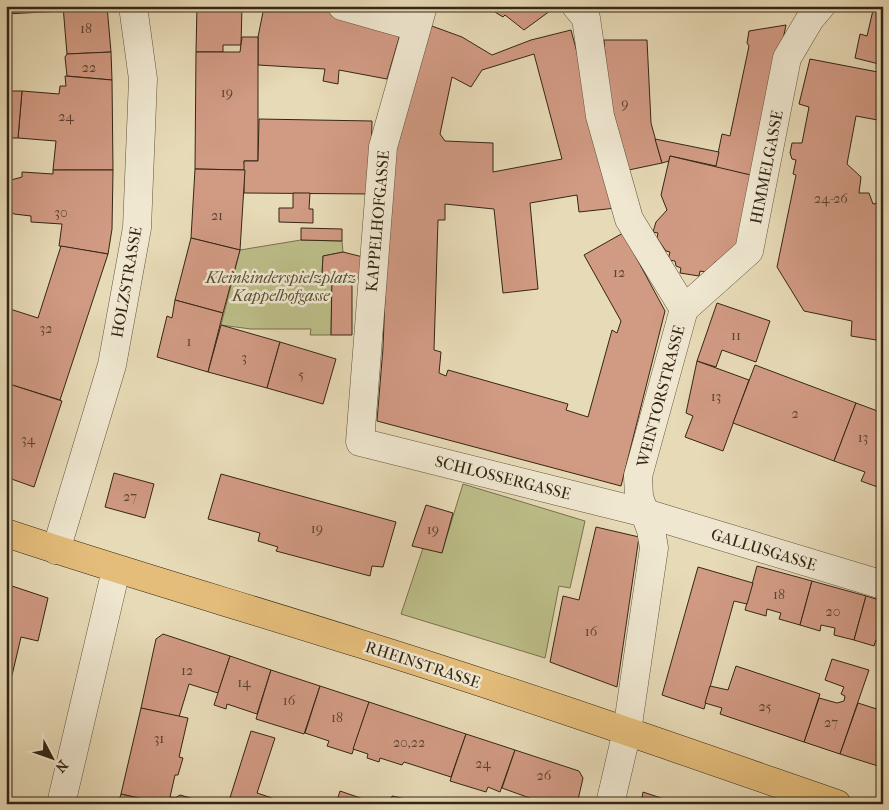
<svg xmlns="http://www.w3.org/2000/svg" width="889" height="810" font-family="'IM FELL French Canon',serif">
<style>
.green{fill:#bcbe89;stroke:#78724e}
.building{fill:#d19a83;stroke:#342614;fill-rule:evenodd}
.lines{fill:none;stroke-linecap:round;stroke-linejoin:round}
.minor-casing{stroke:#61533c;stroke-width:29}
.major-casing{stroke:#342614;stroke-width:29}
.minor{stroke:#efe7d0;stroke-width:28}
.major{stroke:#e4bd7b;stroke-width:28}
.labels{text-anchor:middle;stroke-width:5;stroke-linejoin:round;paint-order:stroke}
.number-label{font-size:14px;fill:#5b4330}
.street-label{font-size:16px;fill:#342614;stroke:#efe7d0}
.park-label{font-size:16px;font-style:italic;fill:#564c31;stroke:#efe7d0}
</style>
<rect width="100%" height="100%" fill="#e7dab6"/>
<filter id="stains"><feTurbulence type="fractalNoise" baseFrequency=".004" numOctaves="4"/><feColorMatrix values="0 0 0 0 .2 0 0 0 0 .09 0 0 0 0 .02 0 0 0 .5 -.17"/></filter>
<radialGradient id="worn" r=".72"><stop offset=".6" stop-color="#630" stop-opacity="0"/><stop offset="1" stop-color="#630" stop-opacity=".3"/></radialGradient>
<g class="green">
<polygon points="301,240 342,241 343,252 323,256 322,274 332,276 331,335 310,335 311,329 251,329 221,325 240,250"/>
<polygon points="463,484 585,521 570,588 559,586 545,658 401,614 423,548 442,552"/>
</g>
<g class="building">
<polygon points="6,6 63,6 63,11 6,14"/>
<polygon points="63,6 107,6 111,52 67,54"/>
<polygon points="197,6 242,6 241,45 223,45 223,52 196,52"/>
<polygon points="485,6 553,6 554,8 524,30 505,15 503,17"/>
<polygon points="874,6 883,6 883,65 855,58 860,34 867,36"/>
<polygon points="263,12 338,12 401,31 387,79 339,70 338,84 323,81 325,69 258,65 258,37"/>
<path d="M429,25L462,37L492,55L531,40L571,30L608,169L616,208L579,212L577,195L530,203L538,289L503,293L494,209L445,204V220H438L434,350L441,352L439,373L446,376L448,370L568,404L566,410L588,417L612,330L617,333L621,321L584,255L623,233L665,311L621,486L377,421L383,348L388,219L398,135ZM534,54L562,159L493,172V143L445,141L440,134L452,77L471,87L482,70Z"/>
<polygon points="786,25 755,176 715,168 722,134 730,136 749,46 747,43 749,31"/>
<polygon points="242,37 258,37 258,161 244,161 245,170 195,169 196,52 240,52"/>
<polygon points="604,40 647,40 651,123 662,163 619,172 608,99"/>
<polygon points="111,52 112,80 67,76 65,57 67,54"/>
<polygon points="810,59 883,73 883,121 856,116 847,164 861,177 859,193 869,193 873,204 883,202 883,232 880,245 880,250 883,251 883,341 851,336 852,321 804,311 777,267 796,175 793,174 796,160 792,159 790,153 792,143 802,143 809,107 799,104"/>
<polygon points="65,76 112,80 113,170 53,170 56,141 18,138 22,91 59,94 60,86 66,86"/>
<polygon points="6,91 22,91 18,138 6,138"/>
<polygon points="259,119 372,121 370,194 244,193 244,161 258,161"/>
<polygon points="655,139 719,152 716,166 670,156 669,161 662,163"/>
<polygon points="670,156 755,176 734,253 719,263 715,262 714,268 709,268 706,272 700,271 699,276 680,273 681,268 676,266 675,261 668,260 670,252 666,251 657,238 658,233 653,232 656,222 667,210 661,195"/>
<polygon points="195,169 245,170 240,250 191,238"/>
<polygon points="53,170 113,170 112,229 108,254 59,246 62,224 31,222 31,216 14,214 6,208 6,184 11,180 22,177 22,172 53,174"/>
<polygon points="293,193 310,193 309,209 313,209 313,223 279,222 279,208 293,208"/>
<polygon points="301,228 342,229 342,241 301,240"/>
<polygon points="191,238 240,250 223,313 175,300"/>
<polygon points="61,246 108,254 60,400 6,383 6,339 10,309 38,318"/>
<polygon points="343,252 363,257 359,280 352,280 352,335 331,335 332,276 322,274 323,256"/>
<polygon points="175,300 223,313 208,372 157,357 167,316 172,318"/>
<polygon points="717,303 770,321 756,362 722,350 716,367 697,361"/>
<polygon points="221,325 280,342 267,388 208,372"/>
<polygon points="280,342 336,359 323,404 267,388"/>
<polygon points="697,361 749,380 723,451 685,437 693,416 686,413"/>
<polygon points="755,365 856,403 834,461 733,423"/>
<polygon points="6,383 62,401 34,487 6,477"/>
<polygon points="856,403 883,413 883,489 861,481 865,472 834,461"/>
<polygon points="114,473 154,484 145,518 105,507"/>
<polygon points="221,474 396,522 383,567 372,566 370,576 276,551 278,547 258,541 260,533 208,519"/>
<polygon points="426,505 453,513 442,553 412,546"/>
<polygon points="596,527 639,537 617,687 550,662 563,596 579,600"/>
<polygon points="757,566 812,581 800,625 779,619 781,613 767,609 766,616 745,610"/>
<polygon points="698,567 753,583 747,604 734,601 704,709 662,695"/>
<polygon points="812,581 866,596 854,640 834,635 835,628 821,625 820,631 800,625"/>
<polygon points="6,584 48,598 38,641 21,637 6,701"/>
<polygon points="866,596 883,601 883,642 876,640 874,646 854,640"/>
<polygon points="163,634 230,656 218,693 189,684 179,717 141,708 156,639"/>
<polygon points="230,656 271,670 257,714 227,704 226,709 214,705"/>
<polygon points="832,659 869,670 840,754 804,742 819,698 837,703 844,701 845,696 841,694 844,687 825,680"/>
<polygon points="736,666 820,694 804,742 720,714 722,708 705,703 710,686 728,690"/>
<polygon points="271,670 320,686 304,734 256,719"/>
<polygon points="320,686 369,702 352,754 327,746 329,741 305,733"/>
<polygon points="369,702 466,734 451,777 404,762 402,765 380,758 379,762 367,758 368,754 353,749"/>
<polygon points="858,703 883,711 883,751 878,766 840,754"/>
<polygon points="141,708 188,718 179,757 183,758 178,775 175,775 170,797 175,798 180,795 194,799 193,804 164,804 121,794"/>
<polygon points="251,731 275,738 257,793 281,801 280,804 228,804"/>
<polygon points="466,734 515,750 500,792 488,787 486,792 450,781"/>
<polygon points="515,750 579,771 583,778 577,804 534,804 535,800 502,788"/>
<polygon points="340,791 378,804 336,804"/>
<polygon points="643,792 679,804 641,804"/>
<polygon points="121,794 164,804 118,804"/>
<polygon points="392,796 415,801 414,804 390,804"/>
</g>
<g class="lines">
<defs>
<g id="minor">
<polyline points="342,6 416,27"/>
<polyline points="423,6 383,147 360,442 645,513 883,585"/>
<polyline points="576,6 586,18 600,116 629,219 684,309 638,476 639,497 651,530 654,548 627,731 610,804"/>
<polyline points="684,309 749,251 787,58 810,19 821,6"/>
<polyline points="56,550 112,365 137,228 143,79 133,6"/>
<polyline points="61,804 116,570"/>
</g>
<path id="major" d="M6,533C123,572 241,606 358,643C519,693 678,749 837,804"/>
</defs>
<use href="#minor" class="minor-casing"/>
<use href="#major" class="major-casing"/>
<use href="#minor" class="minor"/>
<use href="#major" class="major"/>
</g>
<g class="labels">
<g class="number-label">
<text x="86" y="33">18</text>
<text x="89" y="72">22</text>
<text x="227" y="97">19</text>
<text x="625" y="108">9</text>
<text x="66" y="121">24</text>
<text x="831" y="203">24-26</text>
<text x="61" y="217">30</text>
<text x="217" y="220">21</text>
<text x="619" y="277">12</text>
<text x="46" y="333">32</text>
<text x="736" y="340">11</text>
<text x="189" y="346">1</text>
<text x="244" y="362">3</text>
<text x="301" y="379">5</text>
<text x="716" y="401">13</text>
<text x="795" y="418">2</text>
<text x="863" y="442">13</text>
<text x="28" y="444">34</text>
<text x="130" y="501">27</text>
<text x="317" y="533">19</text>
<text x="433" y="534">19</text>
<text x="779" y="599">18</text>
<text x="833" y="616">20</text>
<text x="591" y="636">16</text>
<text x="187" y="675">12</text>
<text x="244" y="687">14</text>
<text x="289" y="705">16</text>
<text x="765" y="711">25</text>
<text x="337" y="722">18</text>
<text x="831" y="727">27</text>
<text x="159" y="743">31</text>
<text x="409" y="747">20,22</text>
<text x="483" y="768">24</text>
<text x="544" y="780">26</text>
</g>
<g class="street-label">
<text transform="translate(766 167) rotate(-79)" y="6">HIMMELGASSE</text>
<text transform="translate(377 221) rotate(-85)" y="6">KAPPELHOFGASSE</text>
<text transform="translate(126 282) rotate(-80)" y="6">HOLZSTRASSE</text>
<text transform="translate(660 396) rotate(-75)" y="6">WEINTORSTRASSE</text>
<text transform="translate(503 477) rotate(14)" y="6">SCHLOSSERGASSE</text>
<text transform="translate(764 549) rotate(17)" y="6">GALLUSGASSE</text>
<text transform="translate(423 664) rotate(18)" y="6">RHEINSTRASSE</text>
</g>
<g class="park-label">
<text x="281" y="283">Kleinkinderspielzplatz<tspan x="281" dy="18">Kappelhofgasse</tspan></text>
</g>
</g>
<rect width="889" height="810" fill="none" stroke="#e7dab6" stroke-width="25"/>
<rect x="8" y="8" width="874" height="795" fill="none" stroke="#342614" stroke-width="2.5"/>
<rect x="12" y="12" width="864" height="785" fill="none" stroke="#342614"/>
<g transform="translate(52 758) rotate(131)" stroke="#efe7d0" stroke-width="4" paint-order="stroke">
<path d="M0-4L9 19L0 12L-9 19Z" fill="#342614"/>
<text y="-8" font-size="14" font-weight="bold" text-anchor="middle" fill="#342614">N</text>
</g>
<rect width="100%" height="100%" filter="url(#stains)"/>
<rect width="100%" height="100%" fill="url(#worn)"/>
</svg>
